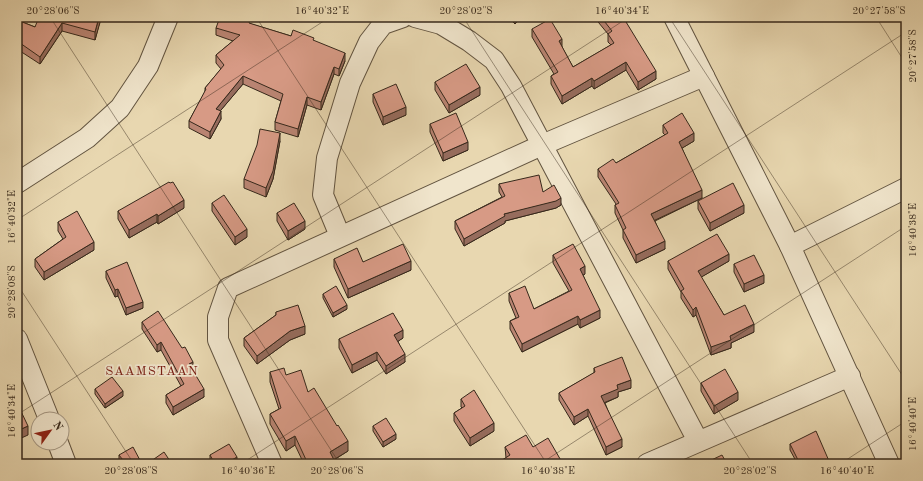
<svg xmlns="http://www.w3.org/2000/svg" width="923" height="481" font-family="'Old Standard TT',serif">
<style>
.lines{fill:none;stroke-linecap:round;stroke-linejoin:round}
.minor-casing{stroke:#625440;stroke-width:22}
.minor{stroke:#f0e5cc;stroke-width:20}
.wall{fill:#b98472;stroke:#36281b}
.shaded-wall{fill:#966c5d;stroke:#36281b}
.building{fill:#d79a85;stroke:#36281b}
.ticks{fill:none;stroke:#36281b;stroke-width:1;stroke-opacity:0.45}
.labels{text-anchor:middle;stroke-width:3.5;stroke-linejoin:round;paint-order:stroke}
.neighbourhood-label{font-size:13px;letter-spacing:1px;fill:#7a1f14;stroke:#f0e5cc}
.neatline{fill:none;stroke:#36281b;stroke-width:1.5}
.ticks-label{font-size:10px;text-anchor:middle;fill:#36281b}
</style>
<rect width="100%" height="100%" fill="#e8d7b0"/>
<filter id="stains"><feTurbulence type="fractalNoise" baseFrequency=".005" numOctaves="4"/><feColorMatrix values="0 0 0 0 .2 0 0 0 0 .09 0 0 0 0 .02 0 0 0 .5 -.17"/></filter>
<radialGradient id="worn" r=".72"><stop offset=".6" stop-color="#630" stop-opacity="0"/><stop offset="1" stop-color="#630" stop-opacity=".3"/></radialGradient>
<g class="lines">
<defs>
<g id="minor">
<polyline points="415,17 441,24 469,41 494,60 511,86 698,441"/>
<polyline points="674,17 790,246 889,464"/>
<polyline points="17,183 87,138 120,108 148,66 168,17"/>
<polyline points="340,236 323,195 327,158 350,83 369,42 383,24 403,17"/>
<polyline points="790,246 906,188"/>
<polyline points="17,339 49,419"/>
<polyline points="58,443 66,464"/>
<polyline points="272,464 218,340 218,317 228,288 542,145 704,76"/>
<polyline points="647,464 850,376"/>
</g>
</defs>
<use href="#minor" class="minor-casing"/>
<use href="#minor" class="minor"/>
</g>
<g class="wall">
<polygon points="101,17 95,40 62,31 40,64 20,51 17,58 17,20 35,27"/>
<polygon points="508,17 522,17 515,24"/>
<polygon points="594,17 623,17 656,79 638,90 626,70 594,89 592,86 562,104 551,84 551,76 554,74 532,37 532,29 562,47 573,67 611,45 608,42 608,34"/>
<polygon points="251,24 291,36 314,41 345,61 339,76 334,74 321,110 307,105 298,137 275,130 275,122 281,101 243,84 220,111 221,119 210,139 189,128 189,121 205,92 205,88 221,69 216,63 216,55 233,41 216,35 216,28"/>
<polygon points="435,82 480,95 449,113 435,90"/>
<polygon points="373,94 406,115 383,125 373,102"/>
<polygon points="430,124 468,150 443,161 430,132"/>
<polygon points="663,125 694,141 682,148 702,198 655,221 665,249 636,263 623,238 623,230 615,213 615,205 616,204 598,177 598,169 616,163 665,135 663,133"/>
<polygon points="280,141 273,179 266,197 244,188 244,179"/>
<polygon points="499,184 543,192 561,205 556,208 505,221 505,223 464,246 455,229 455,221 502,197 499,192"/>
<polygon points="698,201 744,213 710,231 698,209"/>
<polygon points="212,203 247,237 235,245 212,211"/>
<polygon points="184,208 158,224 157,222 129,238 118,219 118,211"/>
<polygon points="277,213 305,229 288,240 277,221"/>
<polygon points="58,222 94,250 44,280 35,267 35,259 63,239 58,231"/>
<polygon points="553,255 585,274 583,275 600,318 580,328 578,324 522,352 510,329 510,321 516,318 509,301 509,293 534,309 569,291 553,263"/>
<polygon points="334,259 363,262 411,270 348,298 334,267"/>
<polygon points="668,261 729,261 701,277 724,315 754,332 731,343 731,348 711,355 696,315 693,317 681,298 681,292 668,269"/>
<polygon points="734,264 764,283 744,292 734,272"/>
<polygon points="106,271 143,308 126,315 118,296 115,297 106,278"/>
<polygon points="323,294 347,309 333,317 323,298"/>
<polygon points="276,312 305,334 290,340 257,364 244,346 244,338 276,315"/>
<polygon points="142,322 193,369 193,370 204,397 173,415 166,403 166,395 181,386 161,350 157,352 142,329"/>
<polygon points="403,338 398,341 405,362 386,374 377,360 352,373 339,348 339,339"/>
<polygon points="594,368 631,388 618,392 618,397 605,403 622,447 606,455 588,416 574,425 559,400 559,393 594,373"/>
<polygon points="270,372 286,375 308,392 348,451 334,460 336,464 304,464 295,445 286,451 270,424 270,414 279,409 270,382"/>
<polygon points="701,383 738,400 714,414 701,391"/>
<polygon points="95,389 123,396 105,408 95,394"/>
<polygon points="461,399 494,431 470,446 454,421 454,413 462,408 461,407"/>
<polygon points="373,426 396,439 383,447 373,431"/>
<polygon points="790,444 829,464 796,461 790,450"/>
<polygon points="505,447 533,447 506,458"/>
<polygon points="119,455 142,464 121,464 119,462"/>
<polygon points="210,455 237,461 232,464 212,464 210,460"/>
</g>
<g class="shaded-wall">
<polygon points="99,17 101,17 101,19 95,40 95,32"/>
<polygon points="515,17 522,17 515,24"/>
<polygon points="62,23 62,31 40,64 40,57"/>
<polygon points="562,39 562,47 559,41"/>
<polygon points="20,43 20,51 17,58 17,50"/>
<polygon points="345,53 345,61 339,76 339,69"/>
<polygon points="626,62 626,70 594,89 594,81"/>
<polygon points="334,67 334,74 321,110 321,102"/>
<polygon points="656,71 656,79 638,90 638,82"/>
<polygon points="243,76 243,84 216,116 216,109"/>
<polygon points="592,78 592,86 562,104 562,96"/>
<polygon points="480,87 480,95 449,113 449,105"/>
<polygon points="307,97 307,105 298,137 298,129"/>
<polygon points="406,107 406,115 383,125 383,117"/>
<polygon points="221,111 221,119 210,139 210,132"/>
<polygon points="280,133 280,141 273,179 266,197 266,188"/>
<polygon points="694,133 694,141 679,150 679,142"/>
<polygon points="468,142 468,150 443,161 443,153"/>
<polygon points="702,190 702,198 651,222 651,214"/>
<polygon points="561,198 561,205 556,208 505,221 505,223 464,246 464,239 504,214"/>
<polygon points="184,200 184,208 158,224 158,216"/>
<polygon points="744,205 744,213 710,231 710,223"/>
<polygon points="157,214 157,222 129,238 129,230"/>
<polygon points="305,221 305,229 288,240 288,231"/>
<polygon points="247,229 247,237 235,245 235,237"/>
<polygon points="665,241 665,249 636,263 636,255"/>
<polygon points="94,242 94,250 44,280 44,272"/>
<polygon points="729,254 729,261 698,279 698,271"/>
<polygon points="411,261 411,270 348,298 348,289"/>
<polygon points="585,266 585,274 580,277 580,269"/>
<polygon points="764,275 764,283 744,292 744,284"/>
<polygon points="118,289 118,296 115,297 115,290"/>
<polygon points="143,302 143,308 126,315 126,308"/>
<polygon points="347,305 347,309 333,317 333,313"/>
<polygon points="696,307 696,315 693,317 693,310"/>
<polygon points="600,310 600,318 580,328 580,320"/>
<polygon points="578,316 578,324 522,352 522,344"/>
<polygon points="754,324 754,332 731,343 731,348 711,355 711,347 730,336"/>
<polygon points="305,326 305,334 290,340 257,364 257,356 290,331"/>
<polygon points="403,330 403,338 394,344 394,335"/>
<polygon points="161,342 161,350 157,352 157,345"/>
<polygon points="377,352 377,360 352,373 352,365"/>
<polygon points="405,354 405,362 386,374 386,366"/>
<polygon points="193,362 193,369 189,372 189,364"/>
<polygon points="631,380 631,388 618,392 618,397 601,404 601,396 617,385"/>
<polygon points="204,389 204,397 173,415 173,407"/>
<polygon points="123,391 123,396 105,408 105,404"/>
<polygon points="738,392 738,400 714,414 714,406"/>
<polygon points="588,409 588,416 574,425 574,417"/>
<polygon points="494,423 494,431 470,446 470,438"/>
<polygon points="28,426 28,435 17,440 17,431"/>
<polygon points="396,434 396,439 383,447 383,442"/>
<polygon points="295,436 295,445 286,451 286,441"/>
<polygon points="622,439 622,447 606,455 606,447"/>
<polygon points="348,441 348,451 330,462 330,452"/>
<polygon points="237,457 237,461 232,464 225,464"/>
<polygon points="829,461 829,464 823,464"/>
</g>
<g class="building">
<polygon points="39,17 99,17 95,32 62,23 40,57 20,43 17,50 17,20 35,27"/>
<polygon points="220,17 251,17 249,23 291,36 293,30 314,38 313,40 345,53 339,69 334,67 321,102 307,97 298,129 275,122 283,94 243,76 216,109 221,111 210,132 189,121 206,89 205,88 224,65 216,55 240,35 216,28"/>
<polygon points="601,17 623,17 656,71 638,82 626,62 594,81 592,78 562,96 551,76 558,72 532,29 550,19 562,39 559,41 573,67 614,43 608,34 612,31"/>
<polygon points="466,64 480,87 449,105 435,82"/>
<polygon points="396,84 406,107 383,117 373,94"/>
<polygon points="456,113 468,142 443,153 430,124"/>
<polygon points="682,113 694,133 679,142 702,190 651,214 665,241 636,255 623,230 626,228 615,205 619,203 598,169 613,159 616,163 668,133 663,125"/>
<polygon points="260,129 280,133 273,171 266,188 244,179 257,145"/>
<polygon points="539,175 543,192 554,185 561,198 556,201 504,214 505,216 464,239 455,221 505,196 499,184"/>
<polygon points="169,182 170,183 173,182 184,200 158,216 157,214 129,230 118,211"/>
<polygon points="733,183 744,205 710,223 698,201"/>
<polygon points="224,195 247,229 235,237 212,203"/>
<polygon points="294,203 305,221 288,231 277,213"/>
<polygon points="77,211 94,242 44,272 35,259 66,237 58,222"/>
<polygon points="717,234 729,254 698,271 724,315 745,305 754,324 730,336 731,340 711,347 696,307 693,310 681,291 684,289 668,261"/>
<polygon points="403,244 411,261 348,289 334,259 357,248 363,262"/>
<polygon points="573,244 585,266 580,269 600,310 580,320 578,316 522,344 510,321 519,317 509,293 525,286 534,309 572,290 553,255"/>
<polygon points="754,255 764,275 744,284 734,264"/>
<polygon points="127,262 143,302 126,308 118,289 115,290 106,271"/>
<polygon points="336,286 347,305 333,313 323,294"/>
<polygon points="298,305 305,326 290,331 257,356 244,338 276,315 276,312"/>
<polygon points="158,311 182,348 185,347 193,362 189,364 204,389 173,407 166,395 184,384 161,342 157,345 142,322"/>
<polygon points="393,313 403,330 394,335 405,354 386,366 377,352 352,365 339,339"/>
<polygon points="622,357 631,380 617,385 618,389 601,396 622,439 606,447 588,409 574,417 559,393 595,372 594,368"/>
<polygon points="284,368 286,375 301,370 308,392 314,388 337,426 338,425 348,441 330,452 336,464 308,464 295,436 286,441 270,414 281,408 270,372"/>
<polygon points="725,369 738,392 714,406 701,383"/>
<polygon points="112,377 123,391 105,404 95,389"/>
<polygon points="474,390 494,423 470,438 454,413 465,406 461,399"/>
<polygon points="17,403 28,426 17,431"/>
<polygon points="386,418 396,434 383,442 373,426"/>
<polygon points="816,431 829,461 823,464 792,464 798,460 790,444"/>
<polygon points="526,435 533,447 548,438 563,464 496,464 510,455 505,447"/>
<polygon points="229,444 237,457 225,464 215,464 210,455"/>
<polygon points="133,447 142,464 126,464 119,455"/>
<polygon points="164,452 172,464 147,464"/>
<polygon points="722,455 727,464 703,464"/>
</g>
<path class="ticks" d="M50,17L340,464M256,17L547,464M463,17L753,464M669,17L906,381M876,17L906,64M17,26L30,17M17,220L330,17M17,284L134,464M17,415L629,17M241,464L906,32M540,464L906,226M840,464L906,421"/>
<g class="labels">
<g class="neighbourhood-label">
<text x="152" y="375">SAAMSTAAN</text>
</g>
</g>
<rect width="923" height="481" fill="none" stroke="#e8d7b0" stroke-width="44"/>
<g transform="translate(50 431) rotate(57)"><circle r="19" fill="#f0e5cc" stroke="#a69985"/>
<path d="M0-3L7 15L0 10L-7 15Z" fill="#8f2418"/>
<text y="-6" font-size="11" font-weight="bold" text-anchor="middle" fill="#36281b">N</text>
</g>
<rect x="22" y="22" width="879" height="437" class="neatline"/>
<g class="ticks-label">
<text x="53" y="14">20°28'06"S</text>
<text x="322" y="14">16°40'32"E</text>
<text x="466" y="14">20°28'02"S</text>
<text x="622" y="14">16°40'34"E</text>
<text x="879" y="14">20°27'58"S</text>
<text transform="translate(912 56) rotate(-90)" y="4">20°27'58"S</text>
<text transform="translate(11 217) rotate(-90)" y="4">16°40'32"E</text>
<text transform="translate(912 230) rotate(-90)" y="4">16°40'38"E</text>
<text transform="translate(11 292) rotate(-90)" y="4">20°28'08"S</text>
<text transform="translate(11 411) rotate(-90)" y="4">16°40'34"E</text>
<text transform="translate(912 424) rotate(-90)" y="4">16°40'40"E</text>
<text x="131" y="474">20°28'08"S</text>
<text x="248" y="474">16°40'36"E</text>
<text x="337" y="474">20°28'06"S</text>
<text x="548" y="474">16°40'38"E</text>
<text x="750" y="474">20°28'02"S</text>
<text x="847" y="474">16°40'40"E</text>
</g>
<rect width="100%" height="100%" filter="url(#stains)"/>
<rect width="100%" height="100%" fill="url(#worn)"/>
</svg>
